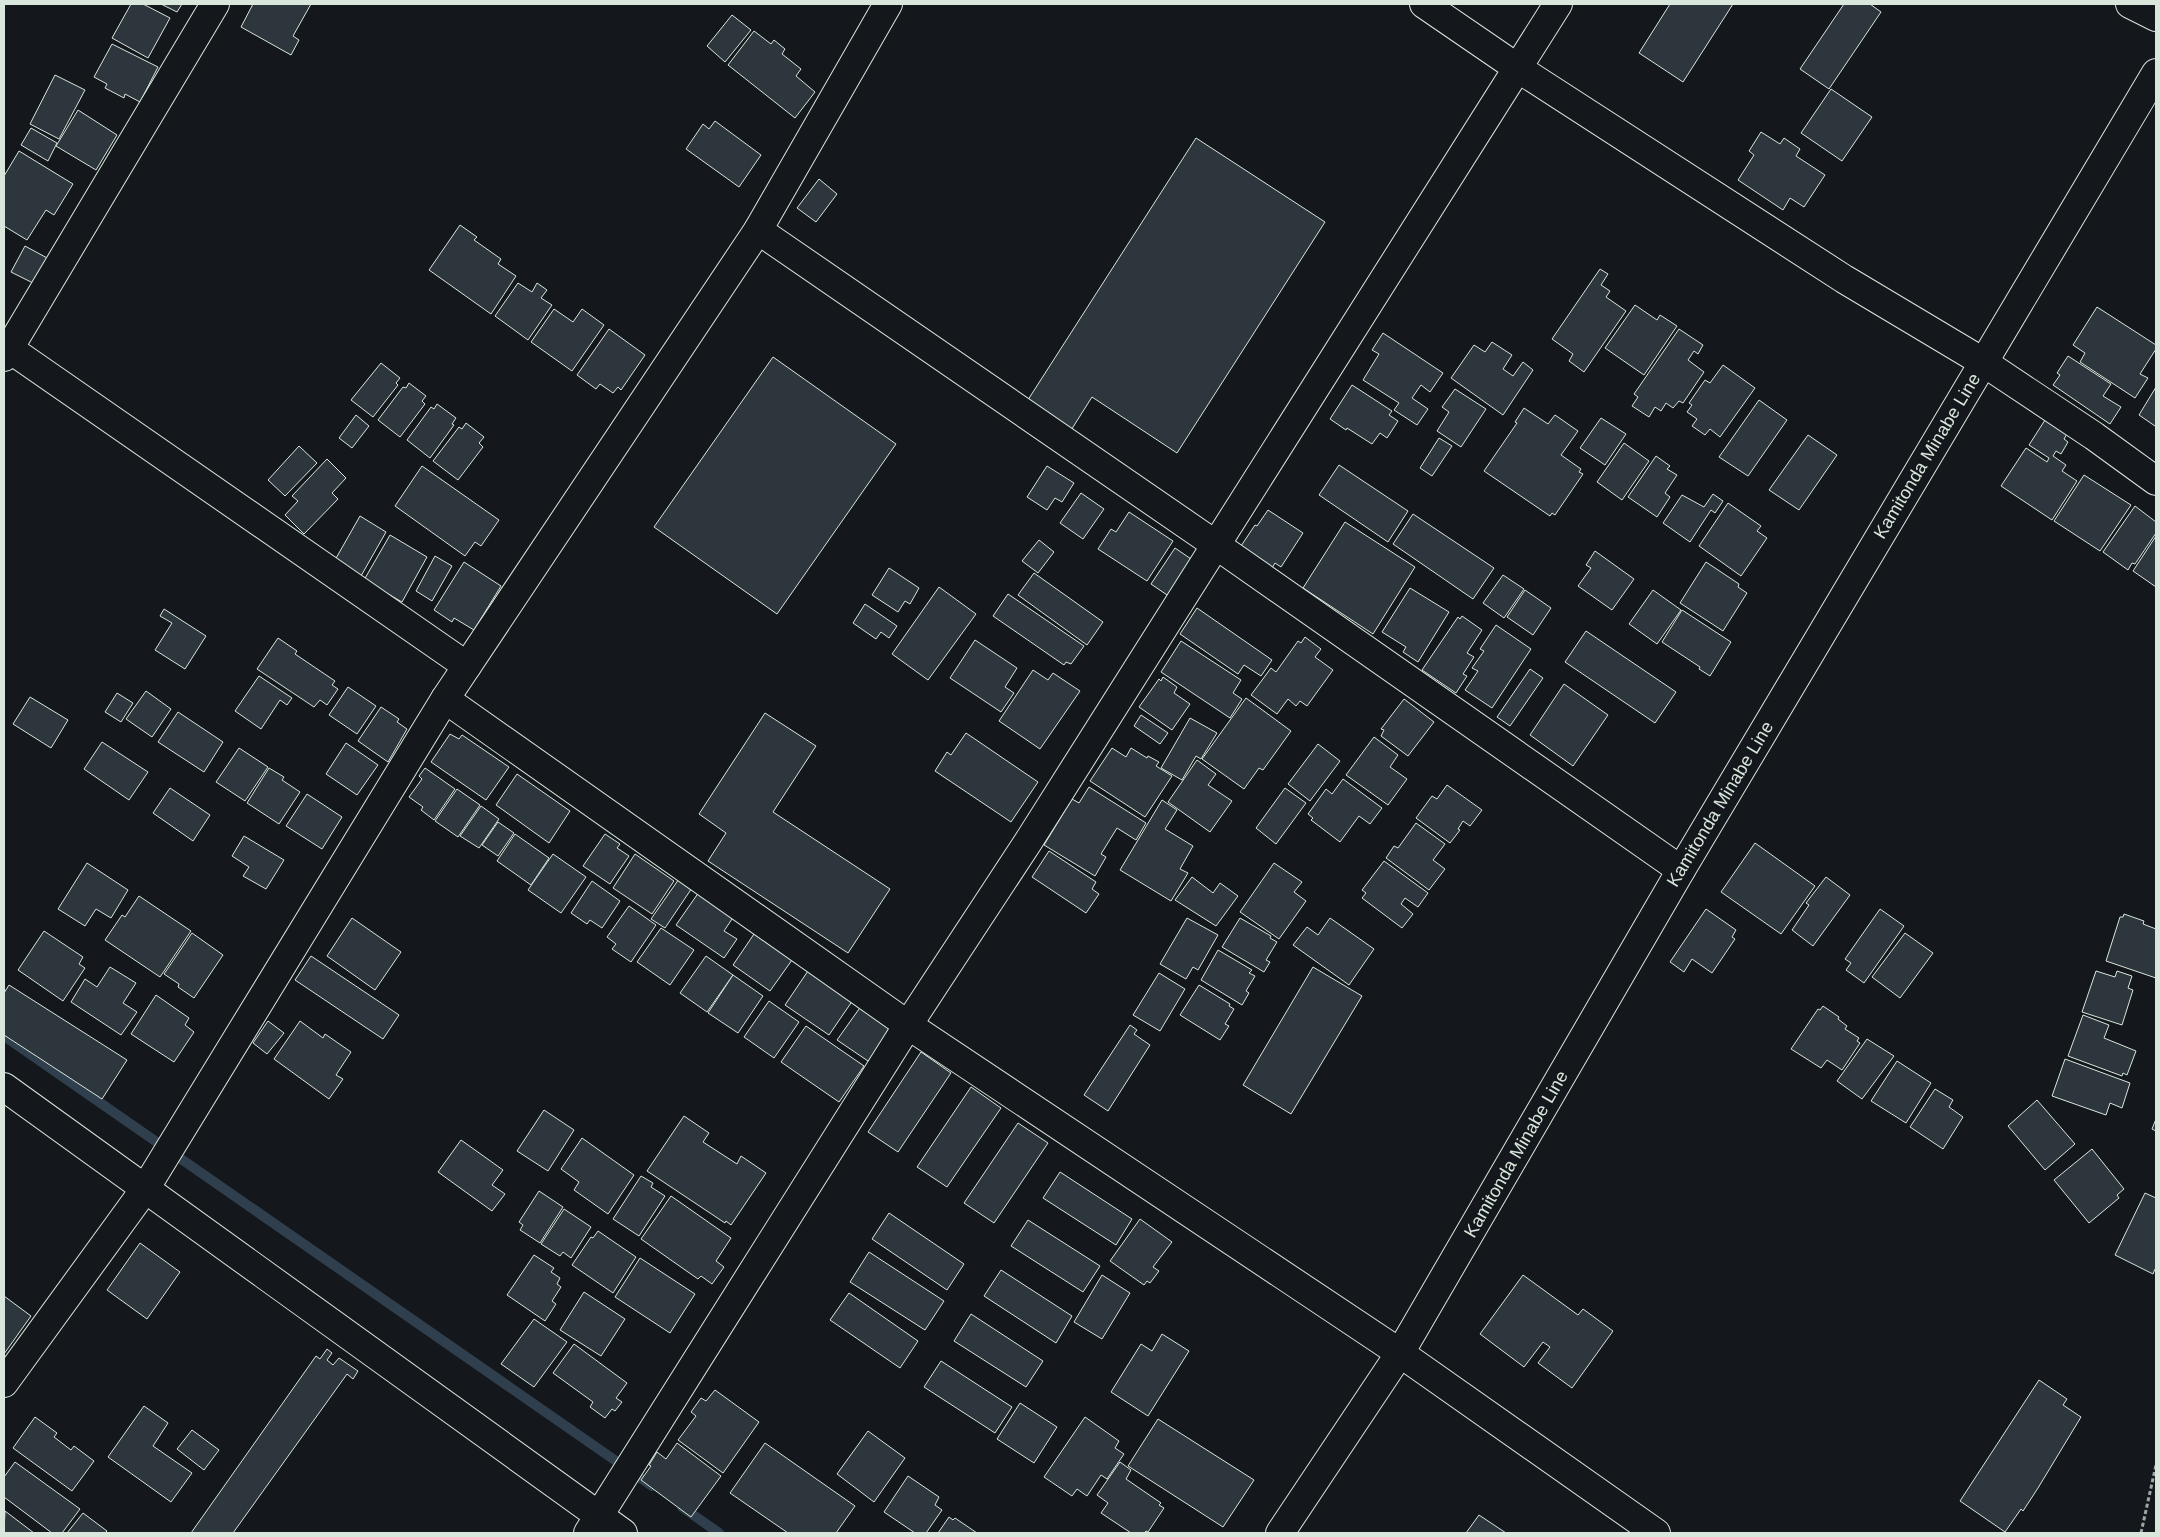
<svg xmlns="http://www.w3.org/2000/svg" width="2160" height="1537" font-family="Arial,sans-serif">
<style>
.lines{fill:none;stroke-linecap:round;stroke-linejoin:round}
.stream{stroke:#2f3f4d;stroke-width:10}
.building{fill:#2c363c;stroke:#d8e6dc}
.street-casing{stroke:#d8e6dc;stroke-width:30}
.secondary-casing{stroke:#d8e6dc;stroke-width:30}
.primary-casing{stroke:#d8e6dc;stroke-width:30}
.path{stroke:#9da8a2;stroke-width:3;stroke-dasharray:4 2.5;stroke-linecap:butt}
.street{stroke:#14181c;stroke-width:28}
.secondary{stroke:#14181c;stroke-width:28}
.primary{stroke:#14181c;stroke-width:28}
.labels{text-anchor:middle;stroke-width:4;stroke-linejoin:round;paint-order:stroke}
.street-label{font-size:18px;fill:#d8e6dc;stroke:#14181c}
</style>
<rect width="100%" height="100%" fill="#14181c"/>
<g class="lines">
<g class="stream">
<polyline points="4,1036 652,1486"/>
<polyline points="682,1507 719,1533"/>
</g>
</g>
<g class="building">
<polygon points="131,4 143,4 170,18 148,58 112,38"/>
<polygon points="161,4 182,4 177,12"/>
<polygon points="253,4 311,4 293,36 299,40 291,55 241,27"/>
<polygon points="1670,4 1733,4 1683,82 1639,53"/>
<polygon points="1844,4 1870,4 1881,12 1829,89 1800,69"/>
<polygon points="732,15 751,30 725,62 707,46"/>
<polygon points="754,31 771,44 774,40 785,49 782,54 801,69 796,76 815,92 795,118 728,65"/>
<polygon points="112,44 158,67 140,102 125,94 124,98 105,88 107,84 94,77"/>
<polygon points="55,75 85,90 59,139 30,124"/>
<polygon points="1831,89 1872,117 1842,161 1801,133"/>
<polygon points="78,110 117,135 96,170 56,146"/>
<polygon points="715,121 761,155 739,187 686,149 703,124 709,129"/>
<polygon points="31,128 57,143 48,161 21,145"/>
<polygon points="1761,132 1780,144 1784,138 1800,149 1796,156 1825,175 1804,207 1790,198 1783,210 1738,180 1754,155 1749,151"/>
<polygon points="1196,138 1325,222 1177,453 1092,397 1068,435 1024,406"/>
<polygon points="19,151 73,184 54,215 46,210 27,240 4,226 4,176"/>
<polygon points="819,179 837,194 816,222 797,208"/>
<polygon points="460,225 477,237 474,240 501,259 498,264 516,276 491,314 429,270"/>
<polygon points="25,246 49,259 35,284 11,272"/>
<polygon points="1600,269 1608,274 1601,285 1610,291 1606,297 1626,311 1584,372 1569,361 1573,354 1552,339"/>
<polygon points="518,283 532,292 537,283 547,290 541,298 552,305 528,340 495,316"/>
<polygon points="1635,305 1657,320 1660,315 1677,326 1644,375 1605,348"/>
<polygon points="2097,307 2156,345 2156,349 2140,374 2148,378 2135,398 2080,362 2085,353 2073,345"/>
<polygon points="554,309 573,322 582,309 604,325 572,371 531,342"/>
<polygon points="609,329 645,355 621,390 618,387 613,393 600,384 596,389 577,375"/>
<polygon points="1679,329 1703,345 1698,354 1694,351 1688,360 1704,372 1683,403 1679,401 1673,408 1666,403 1661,411 1655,407 1649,417 1632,406 1638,397 1634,394"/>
<polygon points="1383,333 1443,373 1430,392 1421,385 1412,398 1428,409 1417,425 1394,410 1399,403 1363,380 1379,354 1372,350"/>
<polygon points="1492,342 1512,355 1503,369 1513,376 1523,362 1533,370 1503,415 1451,378 1474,345 1485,352"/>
<polygon points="2068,356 2111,384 2103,396 2121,407 2110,424 2053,385 2060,375 2057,373"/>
<polygon points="773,357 896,444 777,614 654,527"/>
<polygon points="381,363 400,378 396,383 398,385 373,417 351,400"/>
<polygon points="1723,365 1755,388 1720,437 1710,429 1705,435 1692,426 1697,419 1687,412 1692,405 1689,403 1705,380 1710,383"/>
<polygon points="409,383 426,396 422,401 425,404 400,437 378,420 403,387 406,388"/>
<polygon points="1352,385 1392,411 1389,415 1398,421 1387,438 1380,433 1372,444 1347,428 1346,430 1330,419"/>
<polygon points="2156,387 2156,425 2155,426 2139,415"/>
<polygon points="1455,389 1486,409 1461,447 1437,431 1449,412 1442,407"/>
<polygon points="1759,400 1787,420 1748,476 1719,457"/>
<polygon points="437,404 456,418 452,424 454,425 430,458 407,440 431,407 434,409"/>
<polygon points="1524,408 1548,424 1555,415 1578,431 1561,455 1581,469 1579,472 1583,474 1555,515 1552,513 1550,516 1484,471 1517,423 1515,422"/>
<polygon points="356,415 369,426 352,448 339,438"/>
<polygon points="1601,418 1626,434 1605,465 1580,448"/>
<polygon points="2045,420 2067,434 2064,439 2068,442 2061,454 2056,451 2053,456 2066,465 2062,471 2077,481 2052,520 2001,486 2026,448 2047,462 2049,458 2029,445"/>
<polygon points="466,423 484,437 479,443 483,447 458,480 433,461 459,427 462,429"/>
<polygon points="1808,435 1837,455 1799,510 1769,490"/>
<polygon points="1439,438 1452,446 1432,476 1420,468"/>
<polygon points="1624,443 1649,461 1622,500 1597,482"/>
<polygon points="299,446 317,463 285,496 268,480"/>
<polygon points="1656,456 1670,466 1667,469 1677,475 1665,493 1670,497 1657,517 1628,497"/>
<polygon points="327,459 346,478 332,493 338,499 304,534 285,515 298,501 292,496"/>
<polygon points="1339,465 1408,511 1388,542 1319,495"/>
<polygon points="422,466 499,520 481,546 475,542 465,556 395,506"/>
<polygon points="1047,466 1074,483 1062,502 1055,498 1047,510 1027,497"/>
<polygon points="2084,475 2131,505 2100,551 2054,521"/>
<polygon points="1081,493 1104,509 1083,539 1060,523"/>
<polygon points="1713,494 1723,501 1715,513 1711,510 1690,542 1663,523 1682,495 1704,507"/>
<polygon points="1728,503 1761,526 1757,531 1767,538 1741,576 1699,546"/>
<polygon points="2135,506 2156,522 2156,533 2135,564 2132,563 2128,570 2103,552"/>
<polygon points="1268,510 1303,533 1281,567 1275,563 1269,573 1237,552 1255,525 1257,526"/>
<polygon points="1129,512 1173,541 1147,581 1098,549 1111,529 1116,532"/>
<polygon points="1413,514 1494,568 1473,599 1393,544"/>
<polygon points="360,516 386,532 361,576 335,560"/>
<polygon points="1345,522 1415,567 1373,634 1303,588"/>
<polygon points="390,535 427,557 402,602 364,580"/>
<polygon points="2156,536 2156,587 2133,571"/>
<polygon points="1039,540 1054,552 1038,573 1022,561"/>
<polygon points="1175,548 1194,561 1170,597 1151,584"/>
<polygon points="1595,551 1634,579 1612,610 1578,586 1591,568 1586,565"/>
<polygon points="435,556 452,566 432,601 416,591"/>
<polygon points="464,562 501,586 474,630 454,618 452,622 434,610"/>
<polygon points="1706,562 1739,584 1738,587 1747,593 1723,631 1680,603"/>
<polygon points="889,568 919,588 910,604 905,601 898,612 872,595"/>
<polygon points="1034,573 1103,622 1087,645 1018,595"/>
<polygon points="1503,575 1524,589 1504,618 1483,603"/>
<polygon points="939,587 976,614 928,680 892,654"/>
<polygon points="1410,588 1449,612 1418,662 1403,652 1406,647 1382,632"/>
<polygon points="1525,590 1551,608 1533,635 1507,617"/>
<polygon points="1653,590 1681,610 1657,644 1629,624"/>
<polygon points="1008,594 1084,646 1071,664 1066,662 1064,665 993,616"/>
<polygon points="865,604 897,626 889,638 881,632 876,639 853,623"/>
<polygon points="1197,608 1272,660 1261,676 1244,665 1238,674 1180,634"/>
<polygon points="164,609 206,636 185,669 155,650 172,623 160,616"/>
<polygon points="1682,610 1731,642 1710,676 1699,669 1700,667 1662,642"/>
<polygon points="1462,616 1482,630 1467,653 1474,657 1463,674 1467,676 1456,693 1422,670 1458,617 1460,619"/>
<polygon points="1496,625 1531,649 1492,708 1465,690 1478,671 1472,668 1484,651 1480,649"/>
<polygon points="1586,631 1676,692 1655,723 1565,662"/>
<polygon points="1305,637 1321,649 1315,657 1333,670 1307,706 1300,701 1296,706 1288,699 1277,714 1251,695 1271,668 1276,672 1298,641 1301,643"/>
<polygon points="278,638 297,651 295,654 335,681 332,685 338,689 327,705 320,700 314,707 257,669"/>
<polygon points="975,640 1017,668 1005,687 1014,693 1001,712 950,678"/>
<polygon points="1181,641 1241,680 1233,693 1242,699 1230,718 1161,672"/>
<polygon points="1530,669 1543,678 1510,726 1497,717"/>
<polygon points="1033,670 1048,680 1053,673 1080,691 1040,749 999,721"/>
<polygon points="259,676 292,698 287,705 280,700 261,729 235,711"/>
<polygon points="1163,677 1177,687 1174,693 1190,704 1172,730 1139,707 1159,679 1161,681"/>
<polygon points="1564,684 1608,715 1573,766 1530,735"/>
<polygon points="348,687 376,706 357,734 329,715"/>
<polygon points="146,691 171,709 152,737 126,719"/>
<polygon points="117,693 133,703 121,722 105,712"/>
<polygon points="30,697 68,720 51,748 13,724"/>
<polygon points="1246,698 1291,731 1263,770 1259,768 1244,789 1202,759"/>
<polygon points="1404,699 1434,722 1408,756 1381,736 1384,730 1381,729"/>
<polygon points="381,707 399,719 397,722 407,729 388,762 358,741"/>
<polygon points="178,712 223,742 204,772 158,742"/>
<polygon points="765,713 816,746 773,812 890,889 848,953 708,861 726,833 699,814"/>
<polygon points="1141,715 1168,733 1160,744 1134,726"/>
<polygon points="1190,718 1217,733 1201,759 1196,756 1182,780 1161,768"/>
<polygon points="966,733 1038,782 1011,822 935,771 947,752 951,755"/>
<polygon points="450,734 459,739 462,735 509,767 486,800 431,762"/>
<polygon points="1374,737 1398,755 1390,767 1407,779 1388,805 1346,775"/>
<polygon points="102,742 148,772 129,800 84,769"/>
<polygon points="346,743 378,765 357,795 326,774"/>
<polygon points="1318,744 1340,761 1310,801 1288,784"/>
<polygon points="239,748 268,767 245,801 216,782"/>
<polygon points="1112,748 1126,757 1131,748 1147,758 1148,756 1159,762 1156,766 1172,776 1145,817 1090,781"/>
<polygon points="1197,760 1216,774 1208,785 1232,801 1210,832 1168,802"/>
<polygon points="269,768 284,777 282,780 300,792 279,824 247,803"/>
<polygon points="425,768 455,789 434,820 421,810 423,807 409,797 422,779 419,776"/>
<polygon points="517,774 570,811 549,843 496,805"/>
<polygon points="1343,779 1382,808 1370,824 1359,816 1340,842 1311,820 1313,818 1308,814 1326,789 1332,794"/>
<polygon points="1447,785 1482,810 1470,826 1463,821 1458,829 1460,830 1450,843 1416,818 1432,796 1437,799"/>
<polygon points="1089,787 1146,823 1136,840 1117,828 1101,854 1106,857 1095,876 1044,845 1072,799 1079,803"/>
<polygon points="170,788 210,815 193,841 153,813"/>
<polygon points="1285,788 1306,803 1276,844 1256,828"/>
<polygon points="457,789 480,805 458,837 435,821"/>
<polygon points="307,794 342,817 322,849 286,826"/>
<polygon points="1162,800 1177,810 1165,829 1193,846 1180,869 1188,873 1171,901 1120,870"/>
<polygon points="481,806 499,819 479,848 460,836"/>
<polygon points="498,822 514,833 498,856 482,845"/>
<polygon points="1416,823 1445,844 1433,860 1445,869 1429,890 1386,858 1394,846 1398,848"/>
<polygon points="515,834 549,858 531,885 497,861"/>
<polygon points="605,834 620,844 617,848 629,856 610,884 583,866"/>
<polygon points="244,836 284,860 266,889 243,876 249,867 232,856"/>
<polygon points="1755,843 1815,886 1781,934 1721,892"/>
<polygon points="1049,851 1096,882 1092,889 1099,894 1086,913 1032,877"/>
<polygon points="553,854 586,877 561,913 528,890"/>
<polygon points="635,854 674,881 652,914 613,888"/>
<polygon points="1384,861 1428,893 1418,907 1405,898 1401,904 1413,914 1402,928 1362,898 1366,893 1362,890"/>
<polygon points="87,863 128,890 111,918 96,909 85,926 58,909"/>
<polygon points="1274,863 1302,882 1294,892 1306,901 1279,939 1240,912"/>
<polygon points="681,876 694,885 665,928 651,919"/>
<polygon points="1192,877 1213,893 1220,883 1238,896 1216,926 1175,900"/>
<polygon points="1826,877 1850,895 1813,946 1792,930 1809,905 1806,903"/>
<polygon points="592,881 620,901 602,928 590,920 587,924 571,913"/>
<polygon points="699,892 734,916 724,931 737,939 724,958 676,925"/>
<polygon points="139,896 191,931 160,977 105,940 122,915 125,917"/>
<polygon points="629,906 656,925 631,962 612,949 616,944 607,937"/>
<polygon points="1706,909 1736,930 1732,937 1735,939 1712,973 1692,959 1684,972 1670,962"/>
<polygon points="1880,909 1904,926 1864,983 1846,970 1851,963 1845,959"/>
<polygon points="2124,914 2144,921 2143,924 2156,929 2156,978 2106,961 2120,917 2123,917"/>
<polygon points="352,918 401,952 375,990 327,956"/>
<polygon points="1187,918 1218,935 1198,970 1193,967 1186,979 1160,964"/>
<polygon points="1240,918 1271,936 1270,938 1277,942 1266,960 1270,962 1264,972 1222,947"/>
<polygon points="1330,918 1374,949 1349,985 1293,945 1307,927 1318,935"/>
<polygon points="661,928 694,950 670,985 637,962"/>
<polygon points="44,931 83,957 79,964 85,968 63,1001 18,970"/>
<polygon points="192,933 223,955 194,998 178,987 179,984 164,974"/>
<polygon points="1905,933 1933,953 1900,998 1872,977"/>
<polygon points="754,934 792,960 770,991 733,965"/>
<polygon points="1218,950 1252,970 1249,973 1255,976 1246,991 1249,993 1242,1005 1201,980"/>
<polygon points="311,956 399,1015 383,1039 295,980"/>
<polygon points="706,956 733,975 707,1012 680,993"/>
<polygon points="812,965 853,1000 829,1035 785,1005"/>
<polygon points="110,967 136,983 123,1003 137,1012 121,1035 71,1002 85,979 97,987"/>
<polygon points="1313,967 1362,996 1291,1114 1243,1085"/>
<polygon points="2096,971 2115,977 2117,971 2132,976 2128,988 2133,990 2122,1025 2082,1012"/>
<polygon points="1159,973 1185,989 1160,1031 1133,1015"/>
<polygon points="733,975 763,996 738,1033 708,1013"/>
<polygon points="9,985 127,1060 102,1099 4,1035 4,993"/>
<polygon points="1199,985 1230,1004 1229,1006 1234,1009 1225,1024 1229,1026 1220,1040 1180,1015"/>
<polygon points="156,995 189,1018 185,1025 194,1032 174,1062 131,1034"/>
<polygon points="769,1001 799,1022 774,1058 744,1037"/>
<polygon points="864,1002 897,1025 871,1063 837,1040"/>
<polygon points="1823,1006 1839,1017 1838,1019 1847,1026 1845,1029 1859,1038 1857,1041 1860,1043 1842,1070 1827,1060 1821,1068 1791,1049 1818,1009 1820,1010"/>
<polygon points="2083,1015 2109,1025 2104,1038 2136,1051 2127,1075 2123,1073 2122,1076 2068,1056"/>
<polygon points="268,1021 284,1033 267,1054 253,1043"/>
<polygon points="300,1021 323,1038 325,1034 351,1052 336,1075 343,1079 329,1099 274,1059"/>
<polygon points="1130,1025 1137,1030 1134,1034 1150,1045 1108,1111 1084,1095"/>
<polygon points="806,1026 864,1066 839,1102 781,1062"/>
<polygon points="1867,1039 1894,1056 1862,1099 1837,1081"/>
<polygon points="921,1052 951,1073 898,1152 868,1132"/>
<polygon points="2065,1059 2130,1083 2122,1108 2110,1103 2106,1115 2052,1096"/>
<polygon points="1897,1061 1931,1083 1906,1123 1871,1101"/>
<polygon points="971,1087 1001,1108 947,1187 917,1167"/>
<polygon points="1935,1089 1953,1100 1949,1107 1963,1117 1943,1149 1910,1127"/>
<polygon points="2037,1100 2075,1144 2045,1170 2008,1126"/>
<polygon points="544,1110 574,1130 548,1171 517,1151"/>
<polygon points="684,1116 709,1133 703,1142 737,1164 741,1156 766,1173 731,1225 726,1221 725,1223 647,1171"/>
<polygon points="2156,1119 2156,1131 2152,1129"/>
<polygon points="1018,1123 1048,1143 994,1223 964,1203"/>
<polygon points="582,1138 634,1175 608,1214 574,1190 579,1182 561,1169"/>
<polygon points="461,1140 503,1170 492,1185 505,1194 492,1211 438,1172"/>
<polygon points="2092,1149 2124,1189 2117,1195 2119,1198 2089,1223 2054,1180"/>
<polygon points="1060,1172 1132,1219 1116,1245 1043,1198"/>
<polygon points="641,1176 653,1183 651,1187 665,1196 639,1236 613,1219"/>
<polygon points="539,1191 563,1207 540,1243 520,1230 523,1225 519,1222"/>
<polygon points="2145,1193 2156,1198 2156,1270 2155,1269 2153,1274 2115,1255"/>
<polygon points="671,1196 731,1238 716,1261 724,1267 712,1284 701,1276 698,1279 641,1239"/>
<polygon points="564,1209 591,1227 571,1258 563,1252 560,1256 541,1244"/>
<polygon points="889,1213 964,1264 947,1290 872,1239"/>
<polygon points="1140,1219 1172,1242 1153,1267 1159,1271 1150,1283 1147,1281 1144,1285 1110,1261"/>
<polygon points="1028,1220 1100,1266 1083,1292 1011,1246"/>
<polygon points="598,1231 636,1257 613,1293 572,1265 591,1237 593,1238"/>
<polygon points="140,1243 180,1272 147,1319 107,1290"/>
<polygon points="869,1252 944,1301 925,1330 850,1282"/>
<polygon points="534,1255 554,1268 551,1272 560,1278 557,1284 561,1287 552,1301 556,1304 545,1321 507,1295"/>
<polygon points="640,1258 695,1294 670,1333 615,1297"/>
<polygon points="1001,1270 1072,1316 1056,1343 984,1296"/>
<polygon points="1102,1275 1130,1293 1102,1339 1074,1322"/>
<polygon points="1523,1275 1578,1315 1583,1309 1613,1331 1572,1388 1538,1363 1550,1347 1543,1342 1524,1367 1480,1334"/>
<polygon points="584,1292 625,1319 601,1356 560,1330"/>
<polygon points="849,1293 918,1341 900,1368 830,1320"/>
<polygon points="4,1296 31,1316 4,1354"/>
<polygon points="971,1314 1043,1361 1026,1387 954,1341"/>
<polygon points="534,1319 567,1342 534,1387 501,1364"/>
<polygon points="1162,1334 1189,1351 1148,1416 1111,1392 1141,1344 1152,1351"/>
<polygon points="574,1344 627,1383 616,1398 622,1402 615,1411 612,1409 605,1418 590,1407 593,1402 553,1373"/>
<polygon points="327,1349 332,1353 327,1360 333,1365 339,1358 358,1371 353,1379 347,1374 233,1533 191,1533 316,1356 320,1359"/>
<polygon points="941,1361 1012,1407 995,1433 924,1387"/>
<polygon points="2039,1380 2067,1399 2063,1405 2081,1417 2038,1488 2023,1511 2021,1509 2005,1532 1960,1501"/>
<polygon points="715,1390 759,1422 723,1473 678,1440 696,1416 691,1412 701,1398 706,1401"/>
<polygon points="1020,1403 1057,1427 1034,1463 997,1439"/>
<polygon points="144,1406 168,1423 153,1446 192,1473 171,1502 108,1457"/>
<polygon points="35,1417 57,1433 54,1437 71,1450 74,1446 94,1461 72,1491 13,1448"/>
<polygon points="1085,1417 1119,1441 1115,1448 1124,1454 1107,1479 1101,1475 1087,1496 1077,1489 1072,1496 1044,1477"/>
<polygon points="1158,1419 1254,1480 1223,1527 1128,1466"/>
<polygon points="192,1430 219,1450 204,1470 177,1449"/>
<polygon points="868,1431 905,1458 874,1502 837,1474"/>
<polygon points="677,1443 721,1476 691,1517 641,1480 651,1466 649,1465 657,1452 666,1459"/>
<polygon points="765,1443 855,1506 836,1533 788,1533 730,1493"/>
<polygon points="15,1462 80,1509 62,1533 52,1533 4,1497 4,1477"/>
<polygon points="1120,1462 1131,1470 1126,1479 1161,1503 1159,1505 1164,1508 1148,1532 1146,1531 1144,1533 1131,1533 1101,1513 1108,1503 1097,1495"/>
<polygon points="908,1476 939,1497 935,1505 942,1510 926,1533 915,1533 884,1512"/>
<polygon points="5,1511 34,1533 4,1533"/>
<polygon points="83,1513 107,1531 105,1533 67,1533"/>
<polygon points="1479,1515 1506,1533 1466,1533"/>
<polygon points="949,1517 953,1520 955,1518 977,1533 938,1533"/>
</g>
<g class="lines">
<defs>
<g id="street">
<polyline points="1424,4 1516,67 1844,279 1983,362 2094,436 2156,481"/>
<polyline points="758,230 1216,545 1681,870"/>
<polyline points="4,345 467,666"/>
<polyline points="4,357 215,4"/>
<polyline points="445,699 908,1025 1400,1353 1656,1533"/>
<polyline points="4,1087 623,1533"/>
<polyline points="4,1383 145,1189 445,699 758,230 888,4"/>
<polyline points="588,1533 908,1025 1028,842 1558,4"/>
</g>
<polyline id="secondary" points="2130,4 2156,17"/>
<polyline id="primary" points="1280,1533 1400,1353 1681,870 2156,73"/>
</defs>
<use href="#street" class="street-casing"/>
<use href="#secondary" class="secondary-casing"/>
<use href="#primary" class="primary-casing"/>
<polyline class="path" points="2141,1533 2156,1465"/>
<use href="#street" class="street"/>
<use href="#secondary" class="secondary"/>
<use href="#primary" class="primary"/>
</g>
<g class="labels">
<g class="street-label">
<text transform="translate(1927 456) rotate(-59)" y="6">Kamitonda Minabe Line</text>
<text transform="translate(1720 804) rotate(-59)" y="6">Kamitonda Minabe Line</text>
<text transform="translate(1516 1154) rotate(-60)" y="6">Kamitonda Minabe Line</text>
</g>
</g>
<rect width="2160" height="1537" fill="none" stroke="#d8e6dc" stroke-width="10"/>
</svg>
